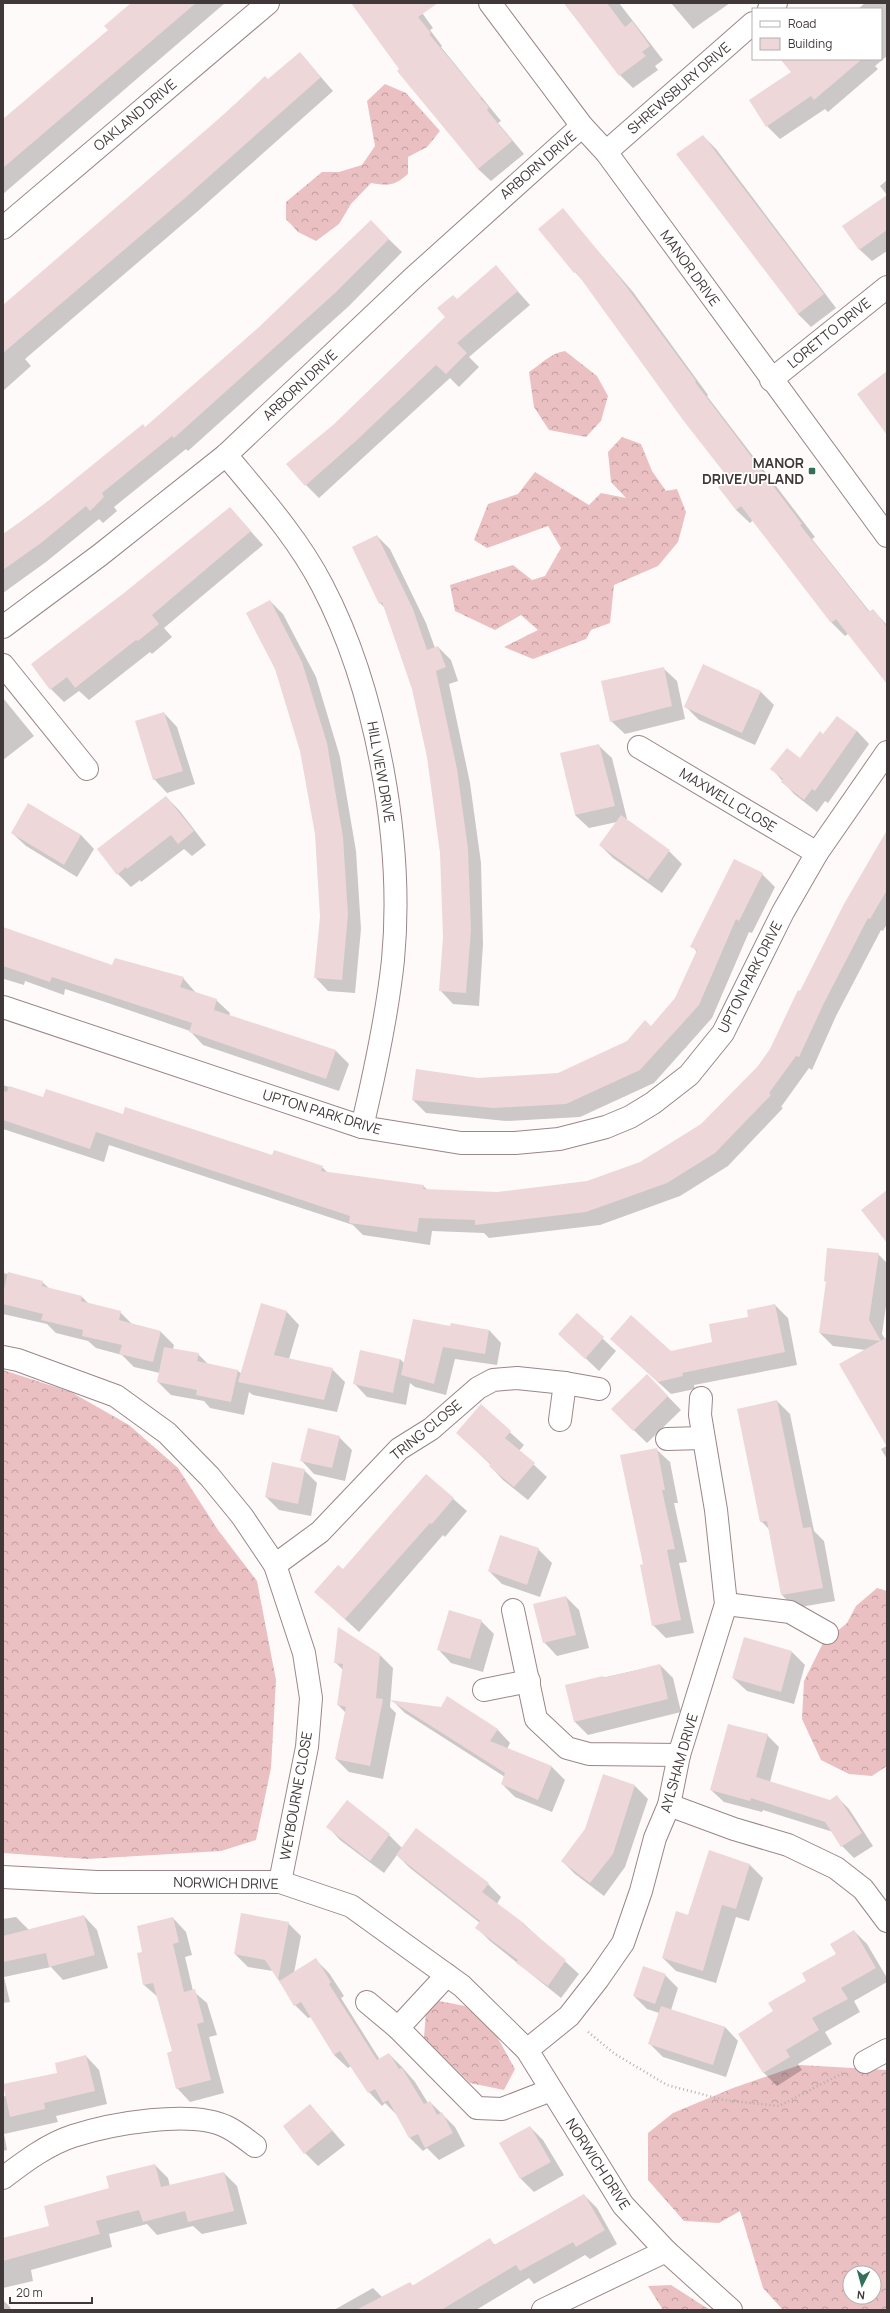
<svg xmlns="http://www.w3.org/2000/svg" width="890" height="2313" font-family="Manrope,sans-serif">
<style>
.forest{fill:url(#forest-crowns);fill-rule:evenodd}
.shadow{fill:#0003}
.building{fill:#edd7d8}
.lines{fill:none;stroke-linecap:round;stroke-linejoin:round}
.minor-casing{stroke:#9b8688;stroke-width:24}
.path{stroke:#b4aeae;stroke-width:2.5;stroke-dasharray:1 3;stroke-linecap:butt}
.minor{stroke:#fff;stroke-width:22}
.poi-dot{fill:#346f59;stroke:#fff;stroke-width:1.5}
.labels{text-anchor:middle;stroke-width:3.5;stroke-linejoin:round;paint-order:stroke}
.street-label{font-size:14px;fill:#413839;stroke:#fff}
.poi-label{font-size:14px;font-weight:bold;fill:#413839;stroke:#fff;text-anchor:end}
</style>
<defs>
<pattern id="forest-crowns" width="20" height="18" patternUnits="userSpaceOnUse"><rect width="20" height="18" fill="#eac0c3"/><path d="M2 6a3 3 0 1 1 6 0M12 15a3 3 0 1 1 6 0" fill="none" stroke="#bf9d9f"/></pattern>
</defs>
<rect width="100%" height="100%" fill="#fffafa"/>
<g class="forest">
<path d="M385,84L406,93L440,131L427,147L408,157V174C394,186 389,186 371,183L351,204L339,224L316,241L298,232L286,219V202L322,172H339L362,165L375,146L367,101Z"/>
<path d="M565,351L597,376L608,396L601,421L586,437L549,430L534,407L529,372C541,364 551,353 565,351Z"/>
<polygon points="622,437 641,444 652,471 666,491 677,489 686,512 678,542 658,566 614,585 610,623 591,630 586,639 533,659 504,647 538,630 521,615 495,630 455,611 450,585 513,565 532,580 545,576 561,548 548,526 487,548 474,540 488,504 518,494 535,472 589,505 601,493 626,498 611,482 608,452"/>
<polygon points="3,1370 71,1392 129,1425 178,1468 218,1530 257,1581 276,1680 271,1768 256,1840 221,1851 87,1859 3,1853"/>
<polygon points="877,1588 887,1591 887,1766 872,1776 849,1774 821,1760 802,1719 804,1681 823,1643 847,1623 856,1606"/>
<polygon points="439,2001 465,2006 495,2033 515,2069 504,2090 470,2083 424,2038 426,2010"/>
<path d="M800,2065L887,2070V2310H783L763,2288L740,2211L719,2223L684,2221L648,2180V2133L673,2113L733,2088ZM850,2273H874V2297H850Z"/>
<polygon points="671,2285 710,2310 663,2310 648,2286"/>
</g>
<g class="shadow">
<polygon points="142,3 225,3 3,194 3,122"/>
<polygon points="353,3 415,3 433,28 430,30 442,46 441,47 501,121 498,123 524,154 491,181 478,169 401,69"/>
<polygon points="564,3 619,3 663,60 655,66 658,70 633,88 620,75"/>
<polygon points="671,3 730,3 693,29"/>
<polygon points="865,3 887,3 887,56 875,66 878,69 828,112 825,109 780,139 767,126 799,59 881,59 881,9 858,9"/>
<polygon points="300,53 333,91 198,211 25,359 31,366 3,391 3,306 165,168 265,77 268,80"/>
<polygon points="703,136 716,149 836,308 811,327 798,314"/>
<polygon points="887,180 887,195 880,186"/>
<polygon points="887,196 887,251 872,261 859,249"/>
<polygon points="563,210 633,292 708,395 707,396 815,537 812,539 870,612 873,610 887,625 887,680 849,633 845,636 832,623 753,520 750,523 736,510 730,479 584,282 575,272"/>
<polygon points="371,222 402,252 349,306 188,451 186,449 114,507 117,511 103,523 99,519 46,562 3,593 3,535 146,428 260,327"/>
<polygon points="496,267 530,305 469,357 479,367 459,387 450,378 319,498 306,485 334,426 447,317 457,300"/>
<polygon points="230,508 263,545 164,628 172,637 152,654 150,652 89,700 79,691 64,702 51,689 125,594"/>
<polygon points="377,536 390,549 426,623 435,648 438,647 451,660 458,681 449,684 470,783 481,863 483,944 479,1006 453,1004 440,990 444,937 441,853 428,757 413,689 385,608 380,603"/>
<polygon points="270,601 283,614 316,677 340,757 356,851 361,929 355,993 328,991 315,977 321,917 316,834 301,750 276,668"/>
<polygon points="704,666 761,692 774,705 755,745 699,720 685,706"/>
<polygon points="663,668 677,681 685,719 625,734 611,721"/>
<polygon points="3,698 34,736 3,760"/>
<polygon points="164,713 177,727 195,784 167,793 154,779"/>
<polygon points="857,731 869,744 828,803 825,801 817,812 794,794 772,769 800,759 824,735"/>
<polygon points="598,745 612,758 627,819 625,820 669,851 682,864 662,893 613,858 600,845 617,822 589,828 575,815"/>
<polygon points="166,797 179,810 206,845 192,856 184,849 141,882 140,880 131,887 118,874"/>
<polygon points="29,805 81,835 94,849 77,877 26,846 12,833"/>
<polygon points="887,860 887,924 883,931 881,930 836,1016 812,1070 809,1068 781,1107 783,1108 728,1166 680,1196 600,1225 489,1238 484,1233 432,1231 430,1245 363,1235 353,1225 109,1145 104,1162 3,1129 3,1085 44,1099 123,1115 273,1156 322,1167 328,1173 423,1186 428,1190 497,1193 587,1182 641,1163 702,1125 758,1067 771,1049 800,993"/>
<polygon points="762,874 775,887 752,933 749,932 712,1018 654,1083 580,1117 506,1121 426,1113 413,1100 478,1079 559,1074 628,1042 651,1027 676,998 697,952 692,946"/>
<polygon points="3,929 113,966 183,978 196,993 216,1000 230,1013 229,1016 336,1051 349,1064 339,1091 203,1045 190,1031 105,1002 65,989 64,995 25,981 24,985 4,979"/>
<polygon points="878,1254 887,1263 887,1299 882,1334 887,1342 887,1445 866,1350 833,1346 820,1333 827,1283 825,1281"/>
<polygon points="3,1273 42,1282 50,1289 82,1297 89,1304 120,1312 133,1325 161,1332 174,1345 173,1349 198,1354 208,1364 238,1371 242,1374 286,1311 299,1325 289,1359 332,1369 345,1382 337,1412 253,1395 249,1392 244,1415 210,1408 204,1401 171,1395 158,1382 160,1373 134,1367 122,1355 96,1348 88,1341 56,1333 47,1324 3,1314"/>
<polygon points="775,1305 788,1318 797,1365 694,1385 695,1389 671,1394 624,1351 670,1352 713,1343 749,1318"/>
<polygon points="577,1315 616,1351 599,1371 560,1334"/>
<polygon points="451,1327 489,1330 501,1343 497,1365 455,1359 446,1395 415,1387 410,1383 406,1405 367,1397 354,1383 400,1359 405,1364"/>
<polygon points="647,1375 681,1410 647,1443 612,1409"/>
<polygon points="777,1401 790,1414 814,1531 824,1541 835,1601 795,1608 782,1595 770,1530 761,1521"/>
<polygon points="481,1406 524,1445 519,1451 547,1477 528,1500 503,1480 490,1466 491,1465 457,1433"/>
<polygon points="339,1437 352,1450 345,1481 314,1474 301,1460"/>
<polygon points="887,1446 887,1459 881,1449"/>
<polygon points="656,1449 670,1462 678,1503 674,1503 687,1562 679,1563 694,1633 666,1638 653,1625 644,1565"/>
<polygon points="304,1470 317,1483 311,1516 279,1510 266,1497"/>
<polygon points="426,1475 467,1511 445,1537 443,1535 359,1632 315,1592 343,1571"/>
<polygon points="538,1549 552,1563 540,1597 502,1584 489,1571"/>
<polygon points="566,1597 579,1610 589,1648 557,1656 544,1642"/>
<polygon points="481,1621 494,1634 483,1672 451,1663 438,1649"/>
<polygon points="792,1652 805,1665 794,1704 747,1691 733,1678"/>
<polygon points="380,1655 393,1668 390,1707 396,1713 383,1779 349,1772 336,1759 346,1713 338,1705 343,1670 335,1662"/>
<polygon points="660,1665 673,1678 681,1712 588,1735 575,1722 566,1686"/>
<polygon points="393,1701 497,1729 510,1743 507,1749 552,1767 565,1780 552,1812 515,1797 502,1784 505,1777 405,1713"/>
<polygon points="767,1735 779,1747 770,1782 830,1801 837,1797 849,1809 873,1846 854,1858 842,1846 833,1832 763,1810 762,1812 724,1802 711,1790"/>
<polygon points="635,1786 648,1799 625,1867 604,1896 575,1874 562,1861"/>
<polygon points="327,1826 389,1835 402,1848 488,1884 501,1897 497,1904 525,1925 579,1974 561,1998 490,1941 477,1928 480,1923 410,1868 397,1855 384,1873 340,1840"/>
<polygon points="710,1852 750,1865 763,1878 749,1921 736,1917 716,1983 676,1971 663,1958 688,1916"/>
<polygon points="84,1916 97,1930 108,1968 63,1980 51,1967 4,1977 10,2002 3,2003 3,1919 16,1917 29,1930"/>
<polygon points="173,1918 186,1932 192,1955 185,1957 193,1991 207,2003 217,2035 209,2037 224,2093 190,2102 177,2088 174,2052 159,1998 144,1985 144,1953"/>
<polygon points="288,1923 301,1936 294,1973 316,1960 329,1973 344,1996 341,1998 380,2060 389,2054 402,2067 415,2082 428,2103 430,2102 455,2127 465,2146 439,2160 427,2148 423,2151 410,2138 397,2115 385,2103 382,2106 369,2092 351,2066 348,2068 334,2055 311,2017 308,2018 295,2005 273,1971 248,1967 235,1954"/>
<polygon points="854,1931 867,1944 887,1978 887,1982 854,2001 860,2012 825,2032 832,2044 798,2064 802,2070 777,2086 764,2073 739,2034 774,2011 837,1954"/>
<polygon points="665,1975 678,1988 671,2010 725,2027 738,2041 726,2077 663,2057 650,2044 659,2013 647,2009 634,1996"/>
<polygon points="86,2056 99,2070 107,2104 56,2116 58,2122 4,2134 7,2150 3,2151 3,2097 58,2073"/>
<polygon points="310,2105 345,2145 318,2166 305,2153"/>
<polygon points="530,2127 543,2140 564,2175 534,2192 521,2179 501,2144"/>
<polygon points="155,2165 168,2178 170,2186 224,2173 237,2186 247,2224 202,2234 193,2226 157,2235 147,2224 109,2234 112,2247 31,2270 33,2281 3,2288 3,2239 51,2226 110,2188"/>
<polygon points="584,2195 597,2208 617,2244 590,2259 585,2255 534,2284 529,2278 476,2310 334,2310 373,2288 382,2297 410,2283 413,2286 490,2240 495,2245"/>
<polygon points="3,2300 10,2307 11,2310 3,2310"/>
</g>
<g class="building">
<polygon points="131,3 196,3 3,168 3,119 108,30 104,26"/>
<polygon points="351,3 438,3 418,17 431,33 429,34 481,97 480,98 489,107 487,110 512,141 478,169 397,71 399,69"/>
<polygon points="564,3 607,3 625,27 632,21 650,46 642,52 646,56 619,76"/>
<polygon points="300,52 321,77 185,198 3,353 3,305 229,110 265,76 268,79"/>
<polygon points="780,59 862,59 814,100 811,96 766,127 749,100 791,72"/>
<polygon points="703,135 824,294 798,314 676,154"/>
<polygon points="887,195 887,230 859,250 842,226"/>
<polygon points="563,208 620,278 696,381 695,382 802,524 800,525 869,612 873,609 887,627 887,684 836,619 831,623 741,506 736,510 718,487 729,479 683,420 576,272 574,273 538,229"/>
<polygon points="371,220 389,239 335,293 174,438 172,436 102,493 104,497 90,511 86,506 41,543 3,570 3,534 37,510 143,424 145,427 259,327"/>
<polygon points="496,265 518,291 457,343 467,353 446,374 436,365 357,440 305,486 286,464 333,425 445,317 437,308 453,295 457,299"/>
<polygon points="887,371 887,435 857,394"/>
<polygon points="230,507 251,531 152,615 159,624 138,641 136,640 75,688 67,677 50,690 31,664 124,593"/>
<polygon points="377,535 413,609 427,650 438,646 446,667 436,671 457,769 468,849 471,930 466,993 439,991 443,937 440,853 427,757 412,689 382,602 379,604 352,547"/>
<polygon points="270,600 302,662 327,743 343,837 348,915 342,980 314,978 320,917 315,834 300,751 275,669 246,613"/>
<polygon points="703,664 761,691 742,733 684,707"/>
<polygon points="664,667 672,706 610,722 601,681"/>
<polygon points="164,712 183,771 153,780 135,721"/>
<polygon points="837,716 857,731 815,791 812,789 804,800 781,782 783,779 770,769 787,748 800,758 820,731 823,734"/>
<polygon points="599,744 615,806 575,815 560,753"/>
<polygon points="166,796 194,831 178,844 171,835 127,869 126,867 117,875 97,849"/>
<polygon points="28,803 81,835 64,865 11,833"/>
<polygon points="621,815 670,850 648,880 599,845"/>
<polygon points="887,830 887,890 870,919 868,918 824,1003 799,1057 796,1056 769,1093 771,1095 715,1153 667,1183 586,1212 475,1225 475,1220 419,1218 417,1232 349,1223 350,1216 96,1132 90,1149 3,1120 3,1091 7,1092 9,1086 43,1097 46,1089 123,1114 125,1107 272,1155 274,1150 323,1166 321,1171 424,1185 423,1189 497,1192 587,1181 640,1162 701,1124 758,1066 770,1049 798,990 800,991 844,904"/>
<polygon points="734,859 763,873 739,921 736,919 699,1005 640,1070 566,1104 493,1108 412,1100 416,1069 478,1078 558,1073 627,1041 645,1020 651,1026 675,998 697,950 690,947"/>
<polygon points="3,927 112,965 115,958 184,977 180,987 217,999 214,1010 336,1050 326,1079 189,1032 192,1023 52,977 50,982 3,966"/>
<polygon points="887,1190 887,1243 861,1210"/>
<polygon points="827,1248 879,1253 869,1320 881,1341 887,1337 887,1447 839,1364 880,1341 819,1333 826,1281 824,1281"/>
<polygon points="8,1272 43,1281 42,1286 82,1296 81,1301 121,1311 119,1320 161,1331 153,1362 119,1354 122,1345 82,1336 83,1330 41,1320 43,1314 3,1304 3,1293"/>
<polygon points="261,1303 287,1311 274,1355 333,1368 324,1400 238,1382"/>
<polygon points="775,1304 785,1352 682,1373 683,1376 658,1382 610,1339 631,1315 671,1351 712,1342 709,1324 748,1317 747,1310"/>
<polygon points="577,1313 604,1337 585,1359 558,1334"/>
<polygon points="413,1319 450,1326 451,1323 489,1330 485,1354 443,1347 434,1384 401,1375"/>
<polygon points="164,1347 199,1353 197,1361 238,1370 231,1402 196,1395 197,1390 157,1382"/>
<polygon points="360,1350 400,1359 393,1393 353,1384"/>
<polygon points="647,1374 668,1396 633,1431 611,1409"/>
<polygon points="777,1400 803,1528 811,1527 823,1588 781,1595 767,1521 760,1522 737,1409"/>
<polygon points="481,1404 511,1431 505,1438 535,1463 514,1487 489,1466 491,1464 456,1433"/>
<polygon points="308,1428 340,1436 332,1468 300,1461"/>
<polygon points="657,1448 665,1490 662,1490 675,1549 667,1550 681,1620 652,1626 640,1565 643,1564 620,1455"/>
<polygon points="272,1462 305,1469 298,1504 265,1497"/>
<polygon points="426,1474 454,1498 432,1524 430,1523 345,1619 314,1592 338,1565 343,1569"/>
<polygon points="500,1535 539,1548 527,1585 488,1571"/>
<polygon points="566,1596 576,1635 543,1643 533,1604"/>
<polygon points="449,1610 482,1620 470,1659 437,1650"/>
<polygon points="338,1627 380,1654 376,1698 383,1699 370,1766 335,1759 346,1707 337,1705 343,1664 334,1663"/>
<polygon points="744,1637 792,1651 781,1692 732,1678"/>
<polygon points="660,1664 668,1699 574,1722 565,1685 603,1676 604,1678"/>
<polygon points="447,1696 498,1729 490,1741 552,1766 538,1800 501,1784 505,1773 390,1700 441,1707"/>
<polygon points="728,1724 768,1734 756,1777 830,1800 837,1795 862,1833 841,1847 825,1822 751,1798 750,1801 710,1790"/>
<polygon points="603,1774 635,1785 613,1854 590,1883 561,1861 585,1829"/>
<polygon points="347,1800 390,1834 370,1861 326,1827"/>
<polygon points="416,1828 489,1883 482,1892 525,1924 524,1925 566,1960 548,1986 516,1963 518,1960 475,1928 480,1921 396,1855"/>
<polygon points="709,1850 750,1864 736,1909 722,1905 703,1971 662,1958 676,1911 688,1915"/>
<polygon points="241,1913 289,1922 278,1980 265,1960 234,1954"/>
<polygon points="84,1915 95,1955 49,1967 46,1953 3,1962 3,1936"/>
<polygon points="173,1917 179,1942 173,1944 184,1992 195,1989 204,2022 197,2024 211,2080 176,2089 167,2053 172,2051 153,1983 143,1985 137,1953 142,1952 137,1926"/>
<polygon points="854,1930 876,1968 841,1988 848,1999 812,2018 819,2030 786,2050 790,2057 763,2073 738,2034 773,2011 768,2003 806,1981 802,1973 836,1954 830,1944"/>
<polygon points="316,1958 331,1982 329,1984 377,2060 389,2053 399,2069 402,2068 424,2104 430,2101 437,2115 442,2112 453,2133 425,2148 418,2134 409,2138 388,2100 383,2103 375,2089 368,2093 340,2051 334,2055 301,2002 294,2006 279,1981"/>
<polygon points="643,1966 666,1974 655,2004 633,1996"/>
<polygon points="661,2006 725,2027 713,2065 648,2044"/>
<polygon points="86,2055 95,2091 44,2103 45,2109 10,2117 3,2084 57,2073 55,2063"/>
<polygon points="310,2104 332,2131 304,2154 283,2126"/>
<polygon points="530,2126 551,2162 520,2179 499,2143"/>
<polygon points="155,2164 161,2187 224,2172 234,2211 188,2222 185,2211 143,2222 139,2210 96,2221 100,2234 3,2261 3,2238 49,2226 44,2206 109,2188 106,2176"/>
<polygon points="584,2194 605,2230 576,2247 573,2242 520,2271 516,2265 441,2310 356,2310 410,2282 412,2286 490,2238 494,2245"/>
</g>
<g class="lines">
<defs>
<g id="minor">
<polyline points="490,3 582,126 606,152 887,536"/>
<polyline points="769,9 776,3"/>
<polyline points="606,152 753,23"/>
<polyline points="3,228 268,3"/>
<polyline points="771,380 887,287"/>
<path d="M226,455C260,496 297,537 322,585C377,690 404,843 393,960C387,1017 375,1072 362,1127"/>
<polyline points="3,627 100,555 226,455 413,278 582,126"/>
<polyline points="3,665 87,769"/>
<polyline points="639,747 817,853"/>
<polyline points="3,1007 362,1127 461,1143 515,1143 559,1139 606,1127 630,1117 653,1103 689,1075 723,1033 783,912 817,853 887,752"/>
<polyline points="3,1357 18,1360 116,1396 167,1433 210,1477 242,1516 275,1565 304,1653 311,1698 307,1747 280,1882"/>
<polyline points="565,1383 599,1389"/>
<polyline points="667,1439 703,1438"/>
<polyline points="275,1565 320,1532 399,1449 431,1429 478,1388 493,1380 517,1378 565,1383 560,1420"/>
<polyline points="726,1604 790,1612 827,1633"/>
<polyline points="513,1610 536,1719 567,1748 589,1754 679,1755"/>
<polyline points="484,1690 529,1681"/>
<polyline points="669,1805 734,1829 788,1845 836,1868 863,1889 887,1921"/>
<polyline points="3,1877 97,1882 280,1882 351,1906 462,1986 527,2050 623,2205 666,2251 731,2310"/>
<polyline points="447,1975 398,2028 477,2108 502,2109 551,2090"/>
<polyline points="367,2002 398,2028"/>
<polyline points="527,2050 569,2016 598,1979 623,1943 641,1891 655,1838 669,1805 679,1755 726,1604 716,1510 700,1415 701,1398"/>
<polyline points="865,2062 887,2050"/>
<path d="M3,2178C24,2162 48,2144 73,2136C110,2124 192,2109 227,2127C237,2132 246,2139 255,2146"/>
<polyline points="543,2310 666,2251"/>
</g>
</defs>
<use href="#minor" class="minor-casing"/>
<polyline class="path" points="588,2032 615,2054 667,2085 724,2100 779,2106 843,2073"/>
<use href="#minor" class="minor"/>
</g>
<rect class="poi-dot" x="808" y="467" width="8" height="8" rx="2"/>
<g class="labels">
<g class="street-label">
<text transform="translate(679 88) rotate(-41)" y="5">SHREWSBURY DRIVE</text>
<text transform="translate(135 115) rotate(-40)" y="5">OAKLAND DRIVE</text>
<text transform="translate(538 165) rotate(-41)" y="5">ARBORN DRIVE</text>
<text transform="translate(690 268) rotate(54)" y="5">MANOR DRIVE</text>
<text transform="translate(829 333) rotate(-39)" y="5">LORETTO DRIVE</text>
<text transform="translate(300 385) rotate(-43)" y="5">ARBORN DRIVE</text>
<text transform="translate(381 772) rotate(80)" y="5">HILL VIEW DRIVE</text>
<text transform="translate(728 800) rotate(31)" y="5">MAXWELL CLOSE</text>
<text transform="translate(750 977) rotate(-63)" y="5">UPTON PARK DRIVE</text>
<text transform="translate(322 1112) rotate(17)" y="5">UPTON PARK DRIVE</text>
<text transform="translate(426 1430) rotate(-39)" y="5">TRING CLOSE</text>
<text transform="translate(679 1763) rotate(-74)" y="5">AYLSHAM DRIVE</text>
<text transform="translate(296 1796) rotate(-80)" y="5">WEYBOURNE CLOSE</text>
<text transform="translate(226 1883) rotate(1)" y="5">NORWICH DRIVE</text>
<text transform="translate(598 2164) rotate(57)" y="5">NORWICH DRIVE</text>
</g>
<g class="poi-label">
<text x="804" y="468">MANOR<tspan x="804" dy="16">DRIVE/UPLAND</tspan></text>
</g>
</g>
<rect width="890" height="2313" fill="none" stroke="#413839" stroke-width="8"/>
<rect x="752" y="8" width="130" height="52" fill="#ffffff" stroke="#b3afb0"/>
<rect x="760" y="21" width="20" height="6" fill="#ffffff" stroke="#b3afb0"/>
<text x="788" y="28" font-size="12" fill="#413839">Road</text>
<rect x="760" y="38" width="20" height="12" fill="#edd7d8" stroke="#b3afb0"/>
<text x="788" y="48" font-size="12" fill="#413839">Building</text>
<g transform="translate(862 2285) rotate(186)"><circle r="19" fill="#ffffff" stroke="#b3afb0"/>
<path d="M0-3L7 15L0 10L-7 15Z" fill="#346f59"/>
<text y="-6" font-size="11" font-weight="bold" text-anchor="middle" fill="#413839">N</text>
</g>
<path d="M10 2297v6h82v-6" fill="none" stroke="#413839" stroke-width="2"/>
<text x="16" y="2297" font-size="12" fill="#413839" stroke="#ffffff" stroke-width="3" paint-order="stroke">20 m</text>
</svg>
